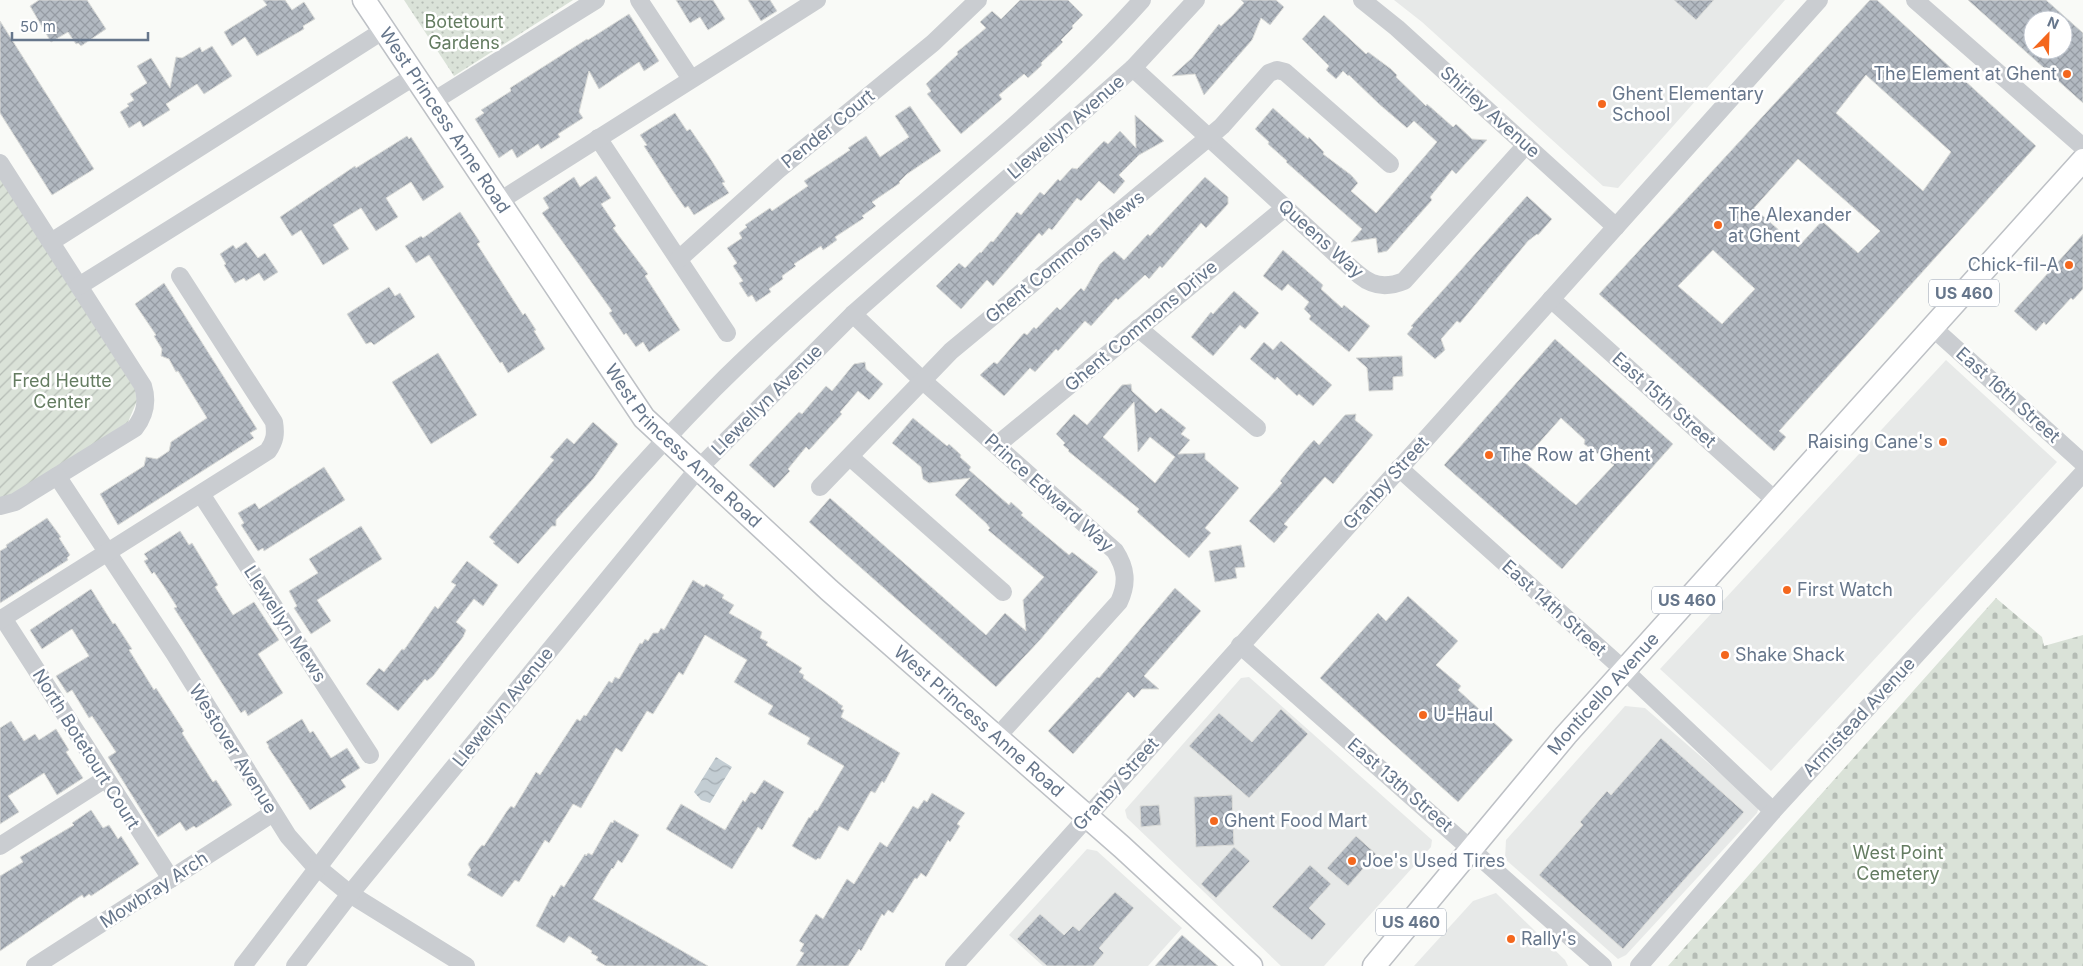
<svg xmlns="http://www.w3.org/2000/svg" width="2083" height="966" font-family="Inter,sans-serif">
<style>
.built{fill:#e7e9e8}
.grass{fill:url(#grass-dots)}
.cemetery{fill:url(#cemetery-stones)}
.garden{fill:url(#garden-furrows)}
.water{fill:url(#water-waves)}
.building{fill:url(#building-cross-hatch);stroke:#dbdcd9;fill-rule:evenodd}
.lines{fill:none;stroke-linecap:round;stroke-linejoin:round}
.major-casing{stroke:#bdc0c5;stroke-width:25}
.minor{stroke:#cacdd1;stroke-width:18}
.major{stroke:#fff;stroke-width:22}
.poi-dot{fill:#f4671d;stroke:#fff;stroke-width:2}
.labels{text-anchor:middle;stroke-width:5;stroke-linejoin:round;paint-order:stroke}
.shield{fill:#fff;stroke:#949fae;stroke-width:1}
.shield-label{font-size:16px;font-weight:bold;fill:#66768b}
.park-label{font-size:18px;fill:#647c61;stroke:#fff}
.poi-label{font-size:18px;fill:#66768b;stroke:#fff;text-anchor:start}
.street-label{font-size:18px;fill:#66768b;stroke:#fff}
</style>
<defs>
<pattern id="grass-dots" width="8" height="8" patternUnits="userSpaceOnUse" patternTransform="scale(1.25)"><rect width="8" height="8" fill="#dae2d8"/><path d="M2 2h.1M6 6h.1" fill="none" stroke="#b5bcb5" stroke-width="1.8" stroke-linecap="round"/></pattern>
<pattern id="cemetery-stones" width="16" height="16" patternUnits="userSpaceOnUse" patternTransform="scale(1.25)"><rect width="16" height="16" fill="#dae2d8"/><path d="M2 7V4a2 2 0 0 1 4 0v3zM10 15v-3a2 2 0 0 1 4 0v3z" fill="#b5bcb5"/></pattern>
<pattern id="garden-furrows" width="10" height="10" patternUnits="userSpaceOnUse" patternTransform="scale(1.25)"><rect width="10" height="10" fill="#dae2d8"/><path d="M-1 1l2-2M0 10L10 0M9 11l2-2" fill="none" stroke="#b5bcb5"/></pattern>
<pattern id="water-waves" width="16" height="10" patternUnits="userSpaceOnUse" patternTransform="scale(1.25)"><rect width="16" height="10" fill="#c3cdd3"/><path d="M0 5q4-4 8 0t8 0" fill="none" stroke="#a2abb1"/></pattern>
<pattern id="building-cross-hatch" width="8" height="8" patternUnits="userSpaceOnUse" patternTransform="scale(1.25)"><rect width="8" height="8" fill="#b2b9c1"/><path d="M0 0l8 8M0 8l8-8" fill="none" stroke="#959ba3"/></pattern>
</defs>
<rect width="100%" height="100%" fill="#f9faf7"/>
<g class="built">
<polygon points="1394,0 1785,0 1618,188 1603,186 1422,22"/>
<polygon points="1946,360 2057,462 1771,771 1660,669"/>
<polygon points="1249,677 1432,840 1431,847 1324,966 1281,966 1127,818 1125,810 1241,678"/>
<polygon points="1625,706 1645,708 1759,807 1757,813 1626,955 1618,959 1505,859 1506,840"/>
<polygon points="1087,849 1097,851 1182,928 1148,966 1043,966 1009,935"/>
<polygon points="1496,893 1565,960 1568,966 1414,966 1473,901"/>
</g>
<polygon class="grass" points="404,0 573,0 454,76"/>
<polygon class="cemetery" points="1996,598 2042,637 2044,646 2083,635 2083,966 1668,966"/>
<polygon class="garden" points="0,178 135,389 137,401 128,422 10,498 0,501"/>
<polygon class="water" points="716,757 732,767 710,803 701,800 694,792"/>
<g class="building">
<polygon points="39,0 87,0 106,29 81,46 78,43 76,44 68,32 51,42 30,6"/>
<polygon points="263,0 285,0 292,10 304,2 315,19 303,26 304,29 257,56 245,37 232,46 224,32 267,5"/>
<polygon points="676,0 713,0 725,19 708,30 700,17 690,23"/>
<polygon points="748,0 770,0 777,11 761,21"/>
<polygon points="1020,0 1068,0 1083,15 1072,26 1073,28 1061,40 1063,42 1041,63 1042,65 1028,78 1024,74 999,95 1002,99 961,134 927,94 931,91 926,84 958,54 957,52 986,28 980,22 992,11 1001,19"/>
<polygon points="1241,0 1276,0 1284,7 1270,25 1261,18 1252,40 1204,95 1195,74 1172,76 1192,58 1219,24 1221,26 1232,16 1244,3"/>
<polygon points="1674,0 1714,0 1696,20"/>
<path d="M1870,0H1877L2036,146L1779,431L1786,437L1774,451L1599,294ZM1866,75L1951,152L1923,191L1836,113ZM1798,159L1880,231L1858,253L1822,221L1798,247L1754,208ZM1713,250L1755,289L1722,324L1678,286Z"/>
<path d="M1968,0H2046L2083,33V103ZM2033,20H2063V50H2033Z"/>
<polygon points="629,14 659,61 644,71 639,62 599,89 589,71 579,112 583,118 558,134 560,137 541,149 538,144 517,158 512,149 499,158 475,119 484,113 481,110 511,91 510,88 587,39 588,40"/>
<polygon points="1324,15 1366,54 1368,52 1391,69 1397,75 1396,77 1426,106 1427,104 1453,127 1456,124 1472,139 1487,140 1456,174 1452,170 1430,197 1432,200 1387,251 1378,253 1376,238 1351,242 1362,229 1286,162 1287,161 1268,144 1269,142 1255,129 1273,108 1308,139 1309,137 1324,152 1323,154 1351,175 1358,183 1351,191 1376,213 1437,142 1414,121 1407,128 1379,104 1349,75 1348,76 1343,71 1336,79 1326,70 1329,66 1302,39"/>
<polygon points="0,21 94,169 52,195 0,113"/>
<polygon points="212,46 232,76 204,94 197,84 166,104 170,110 143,127 140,121 129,128 120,112 129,106 127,104 134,100 130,94 147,83 137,66 151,58 170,88 176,57 182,58 200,47 202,52"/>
<polygon points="910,106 941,151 907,174 899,182 900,183 872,202 876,206 862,216 864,218 835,237 837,240 823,250 821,246 794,264 796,266 782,276 783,279 769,289 771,292 756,302 752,295 748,297 739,283 743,281 733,266 737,263 727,248 742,238 739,233 747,227 745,225 770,208 772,211 808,186 804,181 850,150 848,148 866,136 880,157 909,137 895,116"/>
<polygon points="675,113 687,131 690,129 708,155 725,182 722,183 729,193 694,215 688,206 685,208 673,191 644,146 647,145 640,135"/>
<polygon points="1135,115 1164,141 1139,155 1119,175 1125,181 1114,194 1099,181 1081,201 1077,198 1052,230 1049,228 1042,236 1039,233 993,286 987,280 961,309 936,286 959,263 965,268 980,252 981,253 991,241 993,242 1017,212 1021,215 1040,192 1044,195 1058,179 1060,181 1072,168 1077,169 1104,141 1108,144 1120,131 1136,148"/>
<polygon points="407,136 409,139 411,137 444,187 423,201 411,182 386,198 398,217 376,231 361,208 333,225 349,249 323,265 301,230 292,236 280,217 355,166 356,168"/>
<polygon points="596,176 611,198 601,204 616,226 613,228 648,274 645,276 680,330 649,352 643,342 636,347 626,333 624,335 609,313 612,311 542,213 549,208 543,198 574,177 580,187"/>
<polygon points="1205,177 1228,197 1228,204 1206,228 1201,223 1162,268 1160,266 1149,279 1145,275 1118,300 1116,298 1091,326 1085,321 1058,351 1056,349 1035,372 1030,368 1004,396 980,375 994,362 997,364 1024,333 1027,335 1034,327 1036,329 1057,307 1060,310 1081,288 1084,291 1100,264 1114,251 1124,260 1148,234 1150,236"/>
<polygon points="1527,196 1552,219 1538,235 1537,234 1528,241 1460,323 1457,321 1441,339 1445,350 1435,359 1407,334 1413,327 1411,326"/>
<polygon points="460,212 480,242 477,244 523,315 525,313 536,330 534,331 545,349 508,373 502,362 500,363 429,255 416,263 405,246 421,236 423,238"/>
<polygon points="2083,234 2083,289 2073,300 2071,298 2046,325 2044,322 2036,331 2014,311"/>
<polygon points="246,242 258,258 265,253 278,272 264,281 259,273 246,281 244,278 235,283 224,265 226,264 220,254 233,245 236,249"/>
<polygon points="1283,250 1323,285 1321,289 1342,308 1344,305 1370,326 1349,352 1309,319 1311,316 1304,309 1309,302 1288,284 1282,291 1263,276"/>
<polygon points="164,283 257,429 250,433 254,438 118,525 100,494 144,466 146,457 157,459 169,451 171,442 207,418 178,371 176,372 169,359 161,356 162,349 154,336 156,335 135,304"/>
<polygon points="389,287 395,296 400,293 415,317 374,345 371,342 366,344 347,314"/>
<polygon points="1234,291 1259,313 1245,329 1240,325 1213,356 1191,337 1211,312 1213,314"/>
<path d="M1555,339L1673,444L1562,569L1444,465ZM1561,418L1585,440L1584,444L1614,465L1576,505L1523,461Z"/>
<polygon points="1281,341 1332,385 1313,406 1299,394 1297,396 1277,377 1275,380 1250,359 1264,342 1273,350"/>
<polygon points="438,353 477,415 431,444 392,382"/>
<polygon points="1402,356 1403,376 1393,377 1393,390 1369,391 1367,368 1356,358"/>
<polygon points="865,362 866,369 883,384 869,400 858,391 840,412 842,414 809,450 806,447 788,469 790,471 774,488 749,465 799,412 802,414 826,386 832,391 854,364"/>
<path d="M1131,384L1132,391L1156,413L1161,408L1186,428L1181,434L1190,440L1178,454L1205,453V459L1239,488L1205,528L1211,533L1189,558L1137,512L1139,509L1068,451L1069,450L1063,445L1065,443L1056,434L1074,414L1087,425L1122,385ZM1134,402L1138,452L1150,437L1175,457L1155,483L1103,437Z"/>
<polygon points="1356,414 1355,420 1373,435 1333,484 1325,477 1284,524 1288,527 1274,543 1249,521 1282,483 1280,481 1305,450 1314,440 1319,445 1345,415"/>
<polygon points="913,418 947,446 949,444 961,455 960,457 971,467 969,470 1009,505 1011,502 1023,513 1021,515 1069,555 1072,552 1098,572 1039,641 996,687 809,522 830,498 986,635 1005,613 1026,631 1023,600 1044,577 988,530 990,528 986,523 955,495 970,478 929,483 923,479 921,467 892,443"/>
<polygon points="593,422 618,444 593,479 556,520 556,526 552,526 518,564 493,543 495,542 489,537 554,460 550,457 567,438 574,444"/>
<polygon points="324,467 345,500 264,551 263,548 258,551 241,525 244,523 238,513 255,503 259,509"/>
<polygon points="47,518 61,537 59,538 70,555 67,558 68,560 0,603 0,551 7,547 6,545"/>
<polygon points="361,526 382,559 317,600 331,621 311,634 294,608 297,606 289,591 318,573 309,559"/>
<polygon points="180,531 189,545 192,543 218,585 215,587 233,615 254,602 279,640 258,654 283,693 248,716 245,710 241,713 174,608 177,607 163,585 154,572 152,574 144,561 148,559 144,554"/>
<polygon points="1241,545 1245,567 1235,568 1237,578 1215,582 1209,551"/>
<polygon points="467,561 498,585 483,606 474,599 456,622 466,630 463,637 433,676 427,681 425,679 398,711 366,684 379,668 384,672 402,649 404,650 435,606 438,609 456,585 451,582"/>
<polygon points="693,580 704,587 706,584 724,595 722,598 734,605 729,613 762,632 760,638 768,642 766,645 802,668 799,672 804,675 803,678 838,702 838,703 843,706 841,709 844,710 841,717 900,753 884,783 882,781 875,793 871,791 848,831 839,826 820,859 818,858 816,860 792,846 809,817 810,818 815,810 817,811 844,766 807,744 810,738 768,714 773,706 734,682 747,660 705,635 683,675 679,672 653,714 647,711 622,752 616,748 581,808 573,804 549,843 545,840 519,882 515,880 502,897 467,875 471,870 468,864 477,851 482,845 484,846 507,811 511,806 514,808 536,772 540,775 577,719 580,721 584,715 586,716 609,681 612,683 615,677 619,679 640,643 642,644 645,639 648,641 653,633 658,633 661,628 664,630"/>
<polygon points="1175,588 1201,611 1144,676 1159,689 1142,689 1134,698 1128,692 1073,754 1048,731 1097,677 1099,678"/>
<polygon points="91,589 113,624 115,623 132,649 129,650 154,690 156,688 169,708 184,731 182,733 213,782 216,780 232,805 196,828 194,826 186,831 180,822 158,837 108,757 116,752 92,716 89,718 72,690 67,693 56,676 89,656 72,629 42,649 30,630"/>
<polygon points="1408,596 1458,641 1436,665 1461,686 1458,690 1513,740 1458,802 1320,678 1378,613 1386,621"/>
<polygon points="1281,709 1308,734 1249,798 1189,746 1219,713 1252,742"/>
<polygon points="302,719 310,733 313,731 331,758 347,748 360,768 341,780 346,787 310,810 268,747 269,746 266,742"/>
<polygon points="11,721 24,741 35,734 39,740 56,729 69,750 66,752 83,778 57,795 44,773 8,796 19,812 0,824 0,728"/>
<polygon points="1661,738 1744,812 1623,949 1539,875 1583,825 1580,822 1607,791 1611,795"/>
<polygon points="764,780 784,792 762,830 758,827 732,869 666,829 681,804 725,830 743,800 745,802 751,792 755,794"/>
<polygon points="932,793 965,813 957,824 960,826 950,842 948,840 926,877 921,873 917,879 915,878 893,913 888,910 884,916 882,914 861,951 859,949 848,966 796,966 804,953 800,951 804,944 799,941 816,914 823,919 847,879 854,884 880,842 887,847 913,806 918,809 924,800 927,802"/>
<polygon points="1232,795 1234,845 1196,847 1194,797"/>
<polygon points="1159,805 1161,825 1141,827 1140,806"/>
<polygon points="91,810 103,828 109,825 118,839 121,836 139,864 91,896 89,894 84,898 82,895 0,951 0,876 23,862 20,857 74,825 72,823"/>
<polygon points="614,820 639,835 622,863 618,860 613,869 612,868 593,899 708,966 606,966 596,960 598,957 591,953 592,951 569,936 564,943 536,926 552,895 554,897 561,885 564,887 585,854 586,856 588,853 592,855 611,822 613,823"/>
<polygon points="1356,836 1376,854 1348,886 1327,868"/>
<polygon points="1234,847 1250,861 1216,898 1201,884"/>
<polygon points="1310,865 1331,884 1309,908 1326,924 1312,940 1272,907"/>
<polygon points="1115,892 1134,908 1099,948 1104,953 1093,966 1047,966 1017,939 1040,914 1064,935 1073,926 1079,931"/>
<polygon points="1182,935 1218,966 1155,966"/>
</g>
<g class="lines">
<defs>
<g id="major">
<path id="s1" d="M364,0L644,418L829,590L1122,847L1251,966"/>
<path id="s2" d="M1374,966L1566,735L2083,160"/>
</g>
</defs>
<use href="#major" class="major-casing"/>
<g class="minor">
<polyline points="639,0 691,79"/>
<polyline points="1362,0 1397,28 1616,227"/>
<polyline points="1915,0 2083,147"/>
<path d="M1133,68L1338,256C1360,275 1372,294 1404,281L1526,145"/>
<polyline points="432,102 596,0"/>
<polyline points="598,138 727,333"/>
<path d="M0,163L143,386C148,402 145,415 135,428L15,502L0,506"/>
<polyline points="498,202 817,0"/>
<polyline points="51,242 384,30"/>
<polyline points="679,259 778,170 933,43 978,0"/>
<polyline points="79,286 415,76"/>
<polyline points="1551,299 1776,501"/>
<path d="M853,314L922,380L1115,551C1126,568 1128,583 1119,602L997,737"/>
<polyline points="1138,328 1257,428"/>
<polyline points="1933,328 2083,463"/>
<polyline points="997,445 1286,207"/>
<polyline points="850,457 1003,592"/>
<polyline points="1399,468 1624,670 1773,811"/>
<polyline points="57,476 174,653 288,836 311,862 350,894 466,966"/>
<polyline points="820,487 951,351 1208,138 1222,126 1269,73 1277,70 1285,72 1390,164"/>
<polyline points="201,494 370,755"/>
<polyline points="3,618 171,879"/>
<path d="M0,620L268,451C275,441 276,434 274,422L180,276"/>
<polyline points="1240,645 1603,966"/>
<polyline points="0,846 105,779"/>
<polyline points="35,966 273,813"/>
<path d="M243,966C394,769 539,566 714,389C850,252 1013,144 1142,0"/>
<polyline points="295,966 350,894 698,469 853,314 1133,68 1196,0"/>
<polyline points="954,966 1819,0"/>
<polyline points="1639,966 1773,811 2083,473"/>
</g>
<use href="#major" class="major"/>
</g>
<g class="poi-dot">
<circle cx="2067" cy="74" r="5"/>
<circle cx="1602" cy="104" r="5"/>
<circle cx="1718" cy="225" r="5"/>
<circle cx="2069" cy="265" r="5"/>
<circle cx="1943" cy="442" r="5"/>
<circle cx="1489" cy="455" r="5"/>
<circle cx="1787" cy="590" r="5"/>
<circle cx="1725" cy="655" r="5"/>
<circle cx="1423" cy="715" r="5"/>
<circle cx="1214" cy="821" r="5"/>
<circle cx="1352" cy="861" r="5"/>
<circle cx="1511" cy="939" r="5"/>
</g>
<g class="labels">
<g class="shield">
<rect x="1929" y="279.5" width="70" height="27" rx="4"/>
<rect x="1652" y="586.5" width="70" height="27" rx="4"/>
<rect x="1376" y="908.5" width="70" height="27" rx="4"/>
</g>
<g class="shield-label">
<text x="1964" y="299">US 460</text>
<text x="1687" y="606">US 460</text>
<text x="1411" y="928">US 460</text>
</g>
<g class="park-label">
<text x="464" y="28">Botetourt<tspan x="464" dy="21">Gardens</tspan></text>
<text x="62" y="387">Fred Heutte<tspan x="62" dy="21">Center</tspan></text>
<text x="1898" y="859">West Point<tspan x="1898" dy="21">Cemetery</tspan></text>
</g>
<g class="poi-label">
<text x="2057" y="80" text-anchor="end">The Element at Ghent</text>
<text x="1612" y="100">Ghent Elementary<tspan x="1612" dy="21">School</tspan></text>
<text x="1728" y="221">The Alexander<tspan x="1728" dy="21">at Ghent</tspan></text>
<text x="2059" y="271" text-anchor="end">Chick-fil-A</text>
<text x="1933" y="448" text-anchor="end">Raising Cane's</text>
<text x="1499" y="461">The Row at Ghent</text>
<text x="1797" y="596">First Watch</text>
<text x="1735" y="661">Shake Shack</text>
<text x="1433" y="721">U-Haul</text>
<text x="1224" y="827">Ghent Food Mart</text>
<text x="1362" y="867">Joe's Used Tires</text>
<text x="1521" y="945">Rally's</text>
</g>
<g class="street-label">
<text transform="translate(1490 112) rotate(42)" y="6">Shirley Avenue</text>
<text dy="6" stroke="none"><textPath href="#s1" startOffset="145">West Princess Anne Road</textPath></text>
<text transform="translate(1066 127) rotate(-41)" y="6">Llewellyn Avenue</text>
<text transform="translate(828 129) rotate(-39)" y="6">Pender Court</text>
<text transform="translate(1321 239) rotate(42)" y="6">Queens Way</text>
<text transform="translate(1065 257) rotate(-39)" y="6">Ghent Commons Mews</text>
<text transform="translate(1141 326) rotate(-40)" y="6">Ghent Commons Drive</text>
<text transform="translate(2008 395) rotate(42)" y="6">East 16th Street</text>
<text transform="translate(767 400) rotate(-45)" y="6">Llewellyn Avenue</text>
<text transform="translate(1664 400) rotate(42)" y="6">East 15th Street</text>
<text dy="6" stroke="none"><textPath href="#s1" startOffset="550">West Princess Anne Road</textPath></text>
<text transform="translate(1386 483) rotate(-48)" y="6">Granby Street</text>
<text transform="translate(1049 493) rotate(42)" y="6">Prince Edward Way</text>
<text transform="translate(1554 608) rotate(42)" y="6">East 14th Street</text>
<text transform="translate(285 624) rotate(57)" y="6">Llewellyn Mews</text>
<text dy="6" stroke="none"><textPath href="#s2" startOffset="356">Monticello Avenue</textPath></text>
<text transform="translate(503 707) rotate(-51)" y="6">Llewellyn Avenue</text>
<text transform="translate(1859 717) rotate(-47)" y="6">Armistead Avenue</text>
<text dy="6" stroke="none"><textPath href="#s1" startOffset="955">West Princess Anne Road</textPath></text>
<text transform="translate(86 749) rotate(58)" y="6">North Botetourt Court</text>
<text transform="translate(233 749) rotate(58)" y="6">Westover Avenue</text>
<text transform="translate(1116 784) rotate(-48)" y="6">Granby Street</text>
<text transform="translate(1400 785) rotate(41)" y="6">East 13th Street</text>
<text transform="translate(154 890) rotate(-33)" y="6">Mowbray Arch</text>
</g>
</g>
<g transform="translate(2048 35) rotate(23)"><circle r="24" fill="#ffffff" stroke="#c2c8d1"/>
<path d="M0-4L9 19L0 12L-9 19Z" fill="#f4671d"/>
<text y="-8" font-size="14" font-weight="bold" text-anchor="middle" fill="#66768b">N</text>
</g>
<path d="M12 32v8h136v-8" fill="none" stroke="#66768b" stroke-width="2.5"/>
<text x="20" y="32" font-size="15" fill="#66768b" stroke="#ffffff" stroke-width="4" paint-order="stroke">50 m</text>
</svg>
